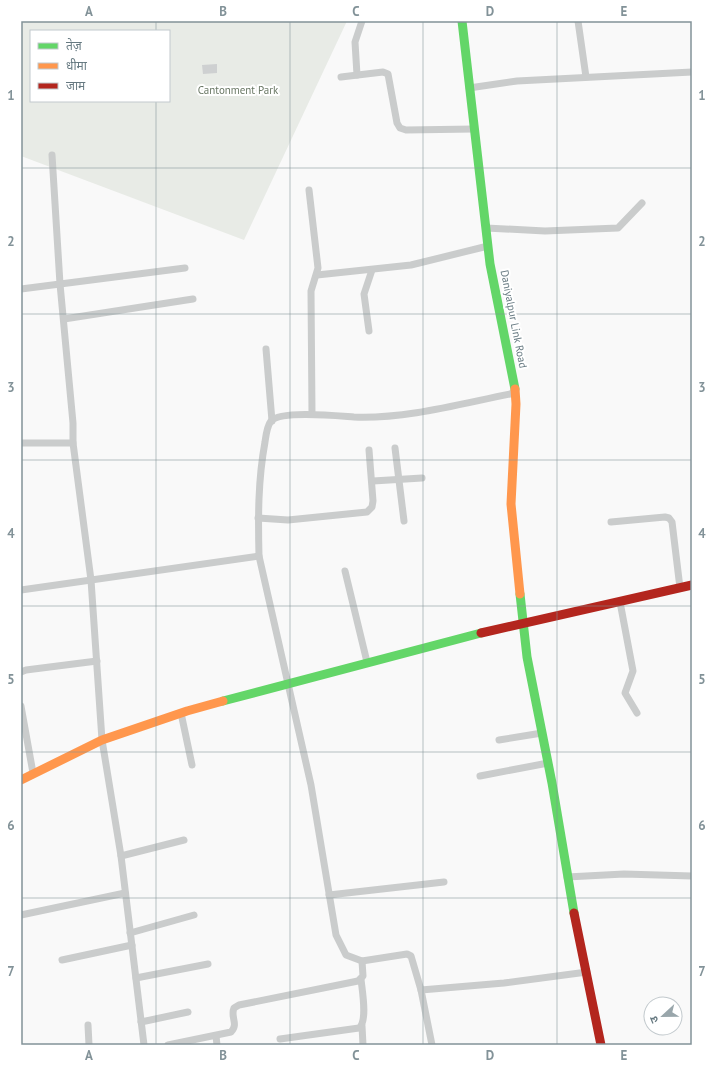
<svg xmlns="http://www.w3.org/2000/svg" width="713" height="1066" font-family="'PT Sans','Noto Sans Devanagari',sans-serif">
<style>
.green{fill:#e8ebe6;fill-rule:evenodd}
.building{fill:#ced0d1}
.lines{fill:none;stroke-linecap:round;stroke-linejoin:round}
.street{stroke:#cacccc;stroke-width:7}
.fast{stroke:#63d668;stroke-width:9}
.slow{stroke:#ff974d;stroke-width:9}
.jam{stroke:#b3261e;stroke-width:9}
.grid{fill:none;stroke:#829298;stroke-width:1;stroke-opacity:0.55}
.labels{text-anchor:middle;stroke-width:4;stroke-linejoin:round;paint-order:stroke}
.park-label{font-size:11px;fill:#6b7966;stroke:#fff}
.street-label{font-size:11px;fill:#667981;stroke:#fff}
.neatline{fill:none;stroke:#829298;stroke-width:1.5}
.grid-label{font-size:13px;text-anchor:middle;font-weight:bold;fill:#829298}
</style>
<rect width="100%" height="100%" fill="#f9f9f9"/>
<path class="green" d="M21,21H347L244,240L21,156ZM31,31H169V101H31Z"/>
<polygon class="building" points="217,64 217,73 203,74 202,65"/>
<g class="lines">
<g class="street">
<polyline points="578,21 586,77"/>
<polyline points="357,75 355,42 362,21"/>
<polyline points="341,77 383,72 388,74 397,123 400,128 406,130 474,129"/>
<polyline points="469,88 517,81 692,72"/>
<polyline points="52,155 60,284 73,423 73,443 91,580 102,740 121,856 144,1045"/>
<polyline points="309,190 318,268 311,291 312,414"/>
<polyline points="486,228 545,231 618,228 642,203"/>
<polyline points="317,275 411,265 488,246"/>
<polyline points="21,289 185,268"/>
<polyline points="64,319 193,299"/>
<polyline points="369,331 364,294 372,270"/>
<polyline points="266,349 272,421"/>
<polyline points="21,443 73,443"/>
<polyline points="395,448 404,521"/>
<polyline points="373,481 422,478"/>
<polyline points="258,518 288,520 367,512 372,507 373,501 369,450"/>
<polyline points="611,522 665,517 669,518 672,522 680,588"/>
<polyline points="345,571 367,662"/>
<polyline points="21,590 259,556"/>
<polyline points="620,602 633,671 625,693 637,713"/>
<polyline points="21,672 26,670 97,661"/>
<polyline points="21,706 33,773"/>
<polyline points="181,713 192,765"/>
<polyline points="499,740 542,733"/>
<polyline points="480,776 548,763"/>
<polyline points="121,856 184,840"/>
<polyline points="567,877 624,874 692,876"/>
<polyline points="329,895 444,882"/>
<polyline points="21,915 125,893"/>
<polyline points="130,933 194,915"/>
<polyline points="62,960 132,945"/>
<polyline points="136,978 208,964"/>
<polyline points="421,990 504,983 587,972"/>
<polyline points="141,1022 188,1012"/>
<polyline points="88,1025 89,1045"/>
<polyline points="362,1026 363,1045"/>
<polyline points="216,1036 217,1045"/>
<path d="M280,1039L359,1028C368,1021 362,990 361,979"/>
<path d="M168,1045L231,1032C239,1024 230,1017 234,1008L239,1005L358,981L363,976L362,961"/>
<path d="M432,1045L421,990L411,956L407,954L362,961L346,955L336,935L311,785L259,556C258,517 258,480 265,442C266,435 267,426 271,421C281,410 339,416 354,417C408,419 463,403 515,393"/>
</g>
<g class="fast">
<polyline points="462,21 490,264 515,389"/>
<polyline points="520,594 527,657 552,783 574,913"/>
<polyline points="223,701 481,633"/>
</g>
<g class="slow">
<polyline points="515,389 516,404 511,504 520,594"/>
<polyline points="21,780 102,740 187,711 223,701"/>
</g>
<g class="jam">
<polyline points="481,633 692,585"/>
<polyline points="574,913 601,1045"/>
</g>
</g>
<path class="grid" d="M156,21V31M290,21V1045M423,21V1045M557,21V1045M156,101V1045M21,168H692M21,314H692M21,460H692M21,606H692M21,752H692M21,898H692"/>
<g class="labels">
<g class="park-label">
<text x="238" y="94">Cantonment Park</text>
</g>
<g class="street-label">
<text transform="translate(514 319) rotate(79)" y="4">Daniyalpur Link Road</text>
</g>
</g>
<rect width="713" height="1066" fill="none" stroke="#ffffff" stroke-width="44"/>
<rect x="30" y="30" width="140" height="72" fill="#ffffff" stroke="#c2c9cd"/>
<rect x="38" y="43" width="20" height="6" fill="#63d668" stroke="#c2c9cd"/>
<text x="66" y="50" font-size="12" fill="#667981">तेज़</text>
<rect x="38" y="63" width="20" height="6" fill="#ff974d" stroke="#c2c9cd"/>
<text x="66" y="70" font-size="12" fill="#667981">धीमा</text>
<rect x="38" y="83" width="20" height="6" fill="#b3261e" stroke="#c2c9cd"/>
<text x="66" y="90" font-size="12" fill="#667981">जाम</text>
<g transform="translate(663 1016) rotate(248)"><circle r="19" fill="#ffffff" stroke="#c2c9cd"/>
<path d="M0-3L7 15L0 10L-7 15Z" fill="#99a6ab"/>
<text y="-6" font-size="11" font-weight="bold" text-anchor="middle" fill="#667981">उ</text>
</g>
<rect x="22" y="22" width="669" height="1022" class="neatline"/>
<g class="grid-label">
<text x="89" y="16">A</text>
<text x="223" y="16">B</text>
<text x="356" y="16">C</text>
<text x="490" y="16">D</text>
<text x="624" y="16">E</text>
<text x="11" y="100">1</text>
<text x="702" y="100">1</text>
<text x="11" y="246">2</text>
<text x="702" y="246">2</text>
<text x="11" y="392">3</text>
<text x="702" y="392">3</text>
<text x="11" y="538">4</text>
<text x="702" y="538">4</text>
<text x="11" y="684">5</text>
<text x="702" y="684">5</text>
<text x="11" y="830">6</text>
<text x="702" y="830">6</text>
<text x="11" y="976">7</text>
<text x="702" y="976">7</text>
<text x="89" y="1060">A</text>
<text x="223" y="1060">B</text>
<text x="356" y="1060">C</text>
<text x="490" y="1060">D</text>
<text x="624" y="1060">E</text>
</g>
</svg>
